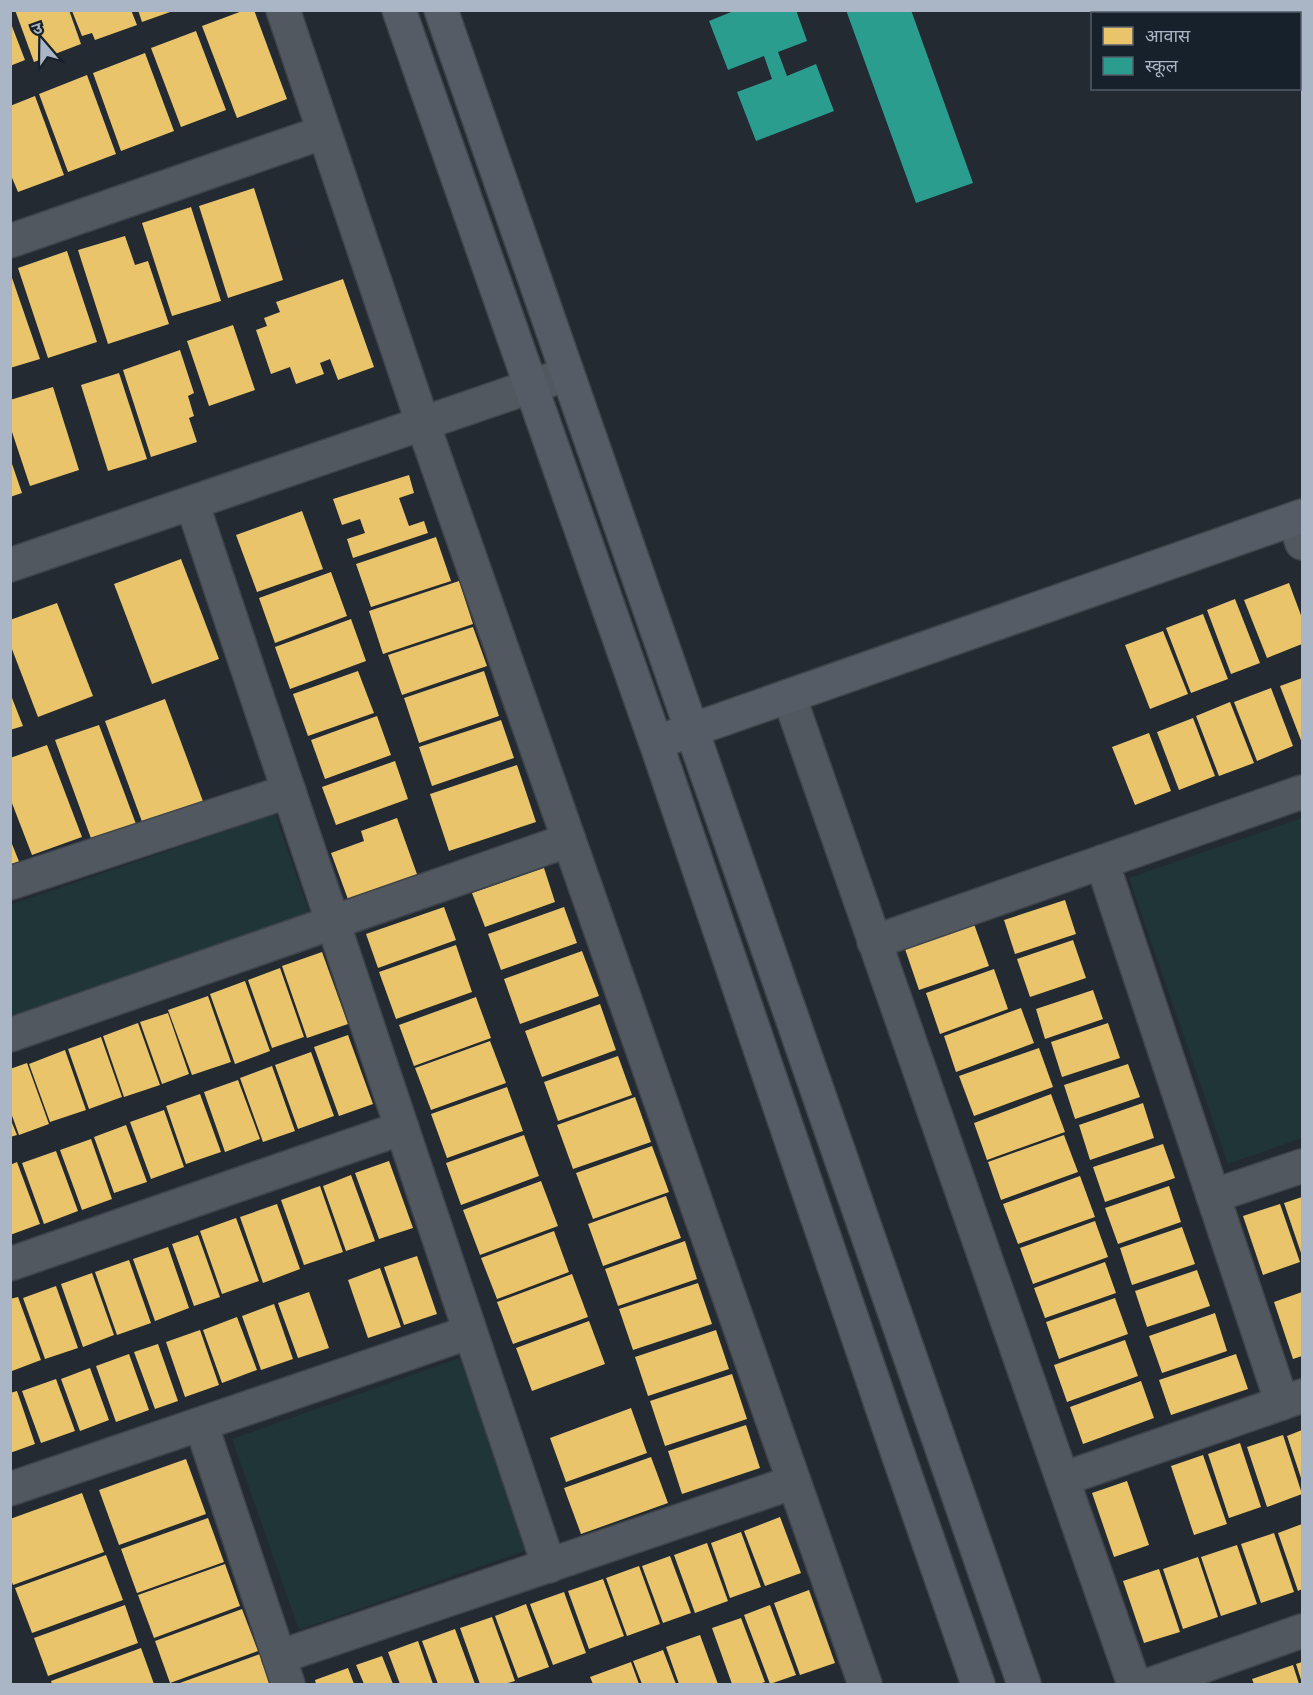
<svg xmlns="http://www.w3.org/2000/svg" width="1313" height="1695" font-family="'Roboto Condensed','Noto Sans Devanagari',sans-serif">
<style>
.green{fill:#203537}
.homes{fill:#e9c46a}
.schools{fill:#2a9d8f}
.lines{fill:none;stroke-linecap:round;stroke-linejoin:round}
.street-casing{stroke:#3f444a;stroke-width:36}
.secondary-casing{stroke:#3f444a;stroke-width:36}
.street{stroke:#525860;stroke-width:33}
.secondary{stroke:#565c65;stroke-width:33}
</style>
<rect width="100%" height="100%" fill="#232a31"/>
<g class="green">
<polygon points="275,814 310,915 11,1017 10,905"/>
<polygon points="1302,818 1302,1138 1228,1164 1129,878"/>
<polygon points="460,1358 527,1550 299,1630 232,1439"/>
</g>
<g class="homes">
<polygon points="15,10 69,10 81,44 34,62"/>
<polygon points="74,10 131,10 137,25 95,40 92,33 82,36 72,11"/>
<polygon points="138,10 173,10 173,11 142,22"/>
<polygon points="245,10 254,10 287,99 237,118 202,26"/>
<polygon points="10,21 25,60 10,66"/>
<polygon points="196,31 226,110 181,127 151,48"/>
<polygon points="145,53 174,131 121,151 93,73"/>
<polygon points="87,75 116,154 68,172 39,94"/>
<polygon points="35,96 64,175 18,192 10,173 10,106"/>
<polygon points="254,188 283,280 228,298 199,206"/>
<polygon points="191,207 221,301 172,316 142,223"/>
<polygon points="125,236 135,265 148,261 169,324 108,344 78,250"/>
<polygon points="67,251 97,342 48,358 18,268"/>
<polygon points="10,272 40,359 10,368"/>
<polygon points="343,279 374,367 338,380 330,359 320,363 324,374 296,384 290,367 271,374 256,330 267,326 264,318 280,312 276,302"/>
<polygon points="233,325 255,390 209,406 187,341"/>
<polygon points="180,350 194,393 188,396 194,416 189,418 197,442 151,457 123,370"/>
<polygon points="119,373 147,459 108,471 81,385"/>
<polygon points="53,387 79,470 30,486 10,426 10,400"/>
<polygon points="10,458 22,493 10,497"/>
<polygon points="409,475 414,493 399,498 409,526 424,521 428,533 353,558 347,539 365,533 360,519 342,525 333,499"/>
<polygon points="302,511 323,569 257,592 236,535"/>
<polygon points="436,537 451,581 371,607 356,564"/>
<polygon points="181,559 219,659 152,684 114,584"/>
<polygon points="331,572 347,616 275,643 259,598"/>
<polygon points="459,581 473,624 383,654 369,611"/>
<polygon points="1289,583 1302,618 1302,644 1267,658 1244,600"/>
<polygon points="1235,599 1260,663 1231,674 1207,610"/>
<polygon points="57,603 93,696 38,717 10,644 10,620"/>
<polygon points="1203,614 1228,679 1191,693 1166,628"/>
<polygon points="351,619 366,661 290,689 275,647"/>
<polygon points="473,627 487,666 402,695 388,655"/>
<polygon points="1163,631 1188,694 1150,709 1125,645"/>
<polygon points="358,671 374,713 308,736 293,694"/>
<polygon points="484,671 499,716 419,743 404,698"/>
<polygon points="1302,678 1302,743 1280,686"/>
<polygon points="1271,688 1293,746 1257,761 1234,702"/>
<polygon points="10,693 23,726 10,730"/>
<polygon points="165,699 204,804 144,827 105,721"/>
<polygon points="1230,702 1254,763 1219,776 1196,716"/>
<polygon points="377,716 391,755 325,779 311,740"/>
<polygon points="1193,718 1215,776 1179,790 1157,732"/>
<polygon points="501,720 514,758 432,786 419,747"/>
<polygon points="99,725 136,824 92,841 55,740"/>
<polygon points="1149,733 1171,791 1135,805 1112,747"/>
<polygon points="47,745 82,837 32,855 10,798 10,758"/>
<polygon points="395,761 408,799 336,825 322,787"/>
<polygon points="517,765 536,822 449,851 430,794"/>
<polygon points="397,818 418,877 349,902 331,853 364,841 361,831"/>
<polygon points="10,839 20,864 10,868"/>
<polygon points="544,868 555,902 485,927 472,893"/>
<polygon points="1065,900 1076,934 1015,954 1004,920"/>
<polygon points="444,907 456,940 378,968 366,934"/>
<polygon points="564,907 577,943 501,970 488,934"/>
<polygon points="974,924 989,966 919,990 905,949"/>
<polygon points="1073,940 1086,978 1030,997 1017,959"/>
<polygon points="456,945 472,992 396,1019 379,972"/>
<polygon points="582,951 599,996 520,1024 504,979"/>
<polygon points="322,952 348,1024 307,1038 282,966"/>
<polygon points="280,968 304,1037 272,1048 248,980"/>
<polygon points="994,969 1008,1009 940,1034 926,993"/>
<polygon points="245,981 270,1051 235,1064 210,994"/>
<polygon points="1093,990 1103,1019 1045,1039 1036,1009"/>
<polygon points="208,996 231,1062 192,1075 168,1010"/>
<polygon points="476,997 491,1038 414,1066 399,1025"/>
<polygon points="600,1004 616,1050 542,1077 525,1031"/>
<polygon points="1021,1008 1034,1043 956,1072 944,1036"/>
<polygon points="168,1013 189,1074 162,1084 140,1022"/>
<polygon points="138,1023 160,1085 124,1097 103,1036"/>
<polygon points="1108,1023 1120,1058 1062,1077 1051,1042"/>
<polygon points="348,1035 373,1104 339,1116 314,1047"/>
<polygon points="101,1037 122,1097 89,1109 68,1049"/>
<polygon points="490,1041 506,1083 431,1110 415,1068"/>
<polygon points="1039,1048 1053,1087 974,1116 959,1076"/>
<polygon points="65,1050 86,1110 50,1122 29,1064"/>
<polygon points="311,1052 334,1116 298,1129 275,1065"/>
<polygon points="618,1056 632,1095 558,1121 544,1082"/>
<polygon points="27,1063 49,1124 19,1135 10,1110 10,1069"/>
<polygon points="1128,1064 1140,1097 1075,1119 1064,1085"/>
<polygon points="272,1066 295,1131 263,1142 240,1078"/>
<polygon points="238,1080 260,1139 225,1152 204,1092"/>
<polygon points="507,1087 523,1131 447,1158 431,1114"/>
<polygon points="200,1094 221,1152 186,1164 166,1106"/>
<polygon points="1051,1094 1065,1132 987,1160 974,1123"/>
<polygon points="635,1097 651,1142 573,1169 557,1125"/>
<polygon points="1143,1103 1154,1138 1090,1160 1079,1125"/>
<polygon points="164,1110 184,1167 151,1179 130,1122"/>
<polygon points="10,1118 17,1135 10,1137"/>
<polygon points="126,1125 147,1182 114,1193 94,1137"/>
<polygon points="524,1135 539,1176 461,1205 446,1163"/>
<polygon points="1064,1135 1078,1172 1001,1200 988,1162"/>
<polygon points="91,1139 112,1199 82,1210 60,1150"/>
<polygon points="1163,1144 1175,1178 1105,1202 1093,1167"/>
<polygon points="652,1146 669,1192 593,1219 576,1173"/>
<polygon points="56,1151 78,1211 44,1224 22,1163"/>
<polygon points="389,1161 413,1228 379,1239 355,1173"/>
<polygon points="17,1162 40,1224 10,1235 10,1165"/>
<polygon points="351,1175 375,1241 346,1251 323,1186"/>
<polygon points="1080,1176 1095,1217 1018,1244 1003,1204"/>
<polygon points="541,1181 558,1226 480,1255 463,1210"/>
<polygon points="320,1186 343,1252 304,1265 281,1200"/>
<polygon points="1169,1186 1181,1222 1118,1244 1105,1208"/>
<polygon points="666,1196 681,1238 603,1266 588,1224"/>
<polygon points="1302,1197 1302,1256 1284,1203"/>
<polygon points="277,1204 300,1269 263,1283 240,1217"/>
<polygon points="1280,1204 1300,1262 1263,1275 1243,1216"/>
<polygon points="236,1218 259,1281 222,1294 200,1231"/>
<polygon points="1095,1221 1108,1257 1033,1284 1020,1248"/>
<polygon points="1182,1227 1195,1264 1132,1285 1120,1248"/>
<polygon points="554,1231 569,1272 497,1299 481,1258"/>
<polygon points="198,1235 220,1297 194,1306 172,1244"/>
<polygon points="685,1241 697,1279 618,1306 605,1269"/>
<polygon points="168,1247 189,1308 155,1321 133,1259"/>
<polygon points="417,1256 437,1314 404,1325 384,1267"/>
<polygon points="129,1260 151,1323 117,1335 95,1272"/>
<polygon points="1105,1262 1116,1293 1045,1318 1034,1288"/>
<polygon points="380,1268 401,1327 368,1338 348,1280"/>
<polygon points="1197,1270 1210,1306 1147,1327 1135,1291"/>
<polygon points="92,1273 114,1335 83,1347 61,1284"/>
<polygon points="572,1274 588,1317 513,1344 497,1302"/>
<polygon points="698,1283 712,1324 633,1350 619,1309"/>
<polygon points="56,1286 78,1348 45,1359 23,1298"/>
<polygon points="309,1292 329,1348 298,1358 278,1303"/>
<polygon points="1302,1292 1302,1356 1293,1359 1274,1302"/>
<polygon points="18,1297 41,1360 12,1371 10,1299"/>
<polygon points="1115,1298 1128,1334 1059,1359 1046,1322"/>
<polygon points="274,1304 293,1359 261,1370 242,1316"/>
<polygon points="1215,1313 1227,1351 1162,1373 1149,1336"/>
<polygon points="237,1317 257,1370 222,1383 203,1330"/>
<polygon points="589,1321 605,1364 532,1391 516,1348"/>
<polygon points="200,1330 219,1385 185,1397 166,1342"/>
<polygon points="716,1330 729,1369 648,1396 635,1357"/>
<polygon points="1125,1340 1138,1376 1067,1402 1054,1365"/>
<polygon points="158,1344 178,1401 155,1409 134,1352"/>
<polygon points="129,1354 149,1410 116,1422 96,1366"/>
<polygon points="1236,1354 1248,1389 1171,1415 1159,1380"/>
<polygon points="90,1368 109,1420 80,1431 61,1379"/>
<polygon points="732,1374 747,1419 665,1446 650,1401"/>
<polygon points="56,1379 75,1431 41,1443 22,1391"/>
<polygon points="1141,1381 1154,1418 1083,1444 1070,1407"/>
<polygon points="17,1391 35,1444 10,1453 10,1393"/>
<polygon points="631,1408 647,1453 566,1482 550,1438"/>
<polygon points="746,1425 760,1468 682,1494 668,1451"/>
<polygon points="1302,1430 1302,1481 1287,1436"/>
<polygon points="1283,1435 1302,1494 1267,1507 1247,1447"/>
<polygon points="1240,1443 1261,1507 1229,1518 1208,1454"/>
<polygon points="1203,1455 1227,1524 1194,1535 1171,1466"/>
<polygon points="651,1457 668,1503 581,1534 564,1488"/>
<polygon points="186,1459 206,1514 119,1545 99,1490"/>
<polygon points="1127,1481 1149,1545 1114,1557 1092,1493"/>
<polygon points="82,1493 104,1552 13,1585 10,1577 10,1519"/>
<polygon points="780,1517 801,1573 765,1586 744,1531"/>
<polygon points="208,1518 224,1562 137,1593 121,1549"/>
<polygon points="1302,1524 1302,1589 1298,1591 1278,1533"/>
<polygon points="741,1532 761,1587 730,1598 711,1543"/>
<polygon points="1274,1533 1294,1592 1261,1603 1241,1544"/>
<polygon points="707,1543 728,1601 695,1613 674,1555"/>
<polygon points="1237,1545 1257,1604 1221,1616 1201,1557"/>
<polygon points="106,1555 123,1600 32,1633 15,1588"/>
<polygon points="670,1556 691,1613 663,1623 642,1566"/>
<polygon points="1198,1557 1218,1617 1183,1629 1163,1569"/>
<polygon points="225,1564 240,1606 154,1638 138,1595"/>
<polygon points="639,1566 660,1624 627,1636 606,1578"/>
<polygon points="1159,1569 1180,1632 1144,1643 1123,1581"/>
<polygon points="603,1579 624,1636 589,1649 568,1591"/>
<polygon points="809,1590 835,1663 800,1675 774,1603"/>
<polygon points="564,1592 586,1653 553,1665 530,1604"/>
<polygon points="526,1604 549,1667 518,1678 495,1616"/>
<polygon points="125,1605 138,1643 48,1676 34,1638"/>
<polygon points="770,1605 796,1675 770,1684 744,1615"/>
<polygon points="242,1609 258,1651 170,1683 155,1641"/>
<polygon points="492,1617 515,1681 504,1684 480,1684 460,1628"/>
<polygon points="741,1618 765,1682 759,1684 732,1684 712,1628"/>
<polygon points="455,1629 475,1684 438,1684 422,1641"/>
<polygon points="700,1635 718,1684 679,1684 666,1647"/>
<polygon points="418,1641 433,1684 400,1684 388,1652"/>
<polygon points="141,1648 154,1684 52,1684 51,1681"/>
<polygon points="663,1650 676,1684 642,1684 633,1661"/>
<polygon points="260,1654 271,1684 177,1684"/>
<polygon points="382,1656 393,1684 364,1684 356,1665"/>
<polygon points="631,1662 639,1684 593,1684 590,1677"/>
<polygon points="1302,1662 1302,1683 1296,1664"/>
<polygon points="1293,1665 1299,1684 1254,1684 1252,1679"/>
<polygon points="348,1668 354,1684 316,1684 315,1680"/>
</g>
<g class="schools">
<polygon points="736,10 796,10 807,41 778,52 787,76 816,64 834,111 756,141 737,92 772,79 764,56 728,70 709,21"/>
<polygon points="846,10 911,10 973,183 916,203"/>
</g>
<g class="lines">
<defs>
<g id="street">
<polyline points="283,10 423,424 865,1684"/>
<polyline points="10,241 324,132"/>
<polyline points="192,503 549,1566"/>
<polyline points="1294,519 1302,543"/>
<polyline points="10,565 567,374"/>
<polyline points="789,696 1134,1684"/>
<polyline points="1102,862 1282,1403"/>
<polyline points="10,883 289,791"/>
<polyline points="874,942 1302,792"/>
<polyline points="10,1035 569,840"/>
<polyline points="1213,1196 1302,1166"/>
<polyline points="10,1264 402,1128"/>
<polyline points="201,1424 288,1684"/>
<polyline points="1063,1479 1302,1396"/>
<polyline points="10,1489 470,1332"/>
<polyline points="279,1657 794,1482"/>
<polyline points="1152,1684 1302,1631"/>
</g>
<g id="secondary">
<polyline points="399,10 656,743 899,1457 978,1684"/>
<polyline points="441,10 1024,1684"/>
<polyline points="672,737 1302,516"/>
</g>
</defs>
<use href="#street" class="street-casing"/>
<use href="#secondary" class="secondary-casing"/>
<use href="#street" class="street"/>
<use href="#secondary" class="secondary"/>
</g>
<rect width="1313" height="1695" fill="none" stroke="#aab6c5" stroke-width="24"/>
<rect x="1091" y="12" width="210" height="78" fill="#17212c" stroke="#525d69" stroke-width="1.5"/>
<rect x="1103" y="27" width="30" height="18" fill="#e9c46a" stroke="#525d69" stroke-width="1.5"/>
<text x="1145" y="42" font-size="18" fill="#aab6c5">आवास</text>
<rect x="1103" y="57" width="30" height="18" fill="#2a9d8f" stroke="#525d69" stroke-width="1.5"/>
<text x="1145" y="72" font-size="18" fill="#aab6c5">स्कूल</text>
<g transform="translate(42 42) rotate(340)" stroke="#17212c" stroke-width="4.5" paint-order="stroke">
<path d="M0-4.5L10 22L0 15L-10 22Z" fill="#aab6c5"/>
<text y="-9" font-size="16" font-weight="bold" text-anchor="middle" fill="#aab6c5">उ</text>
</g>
</svg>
